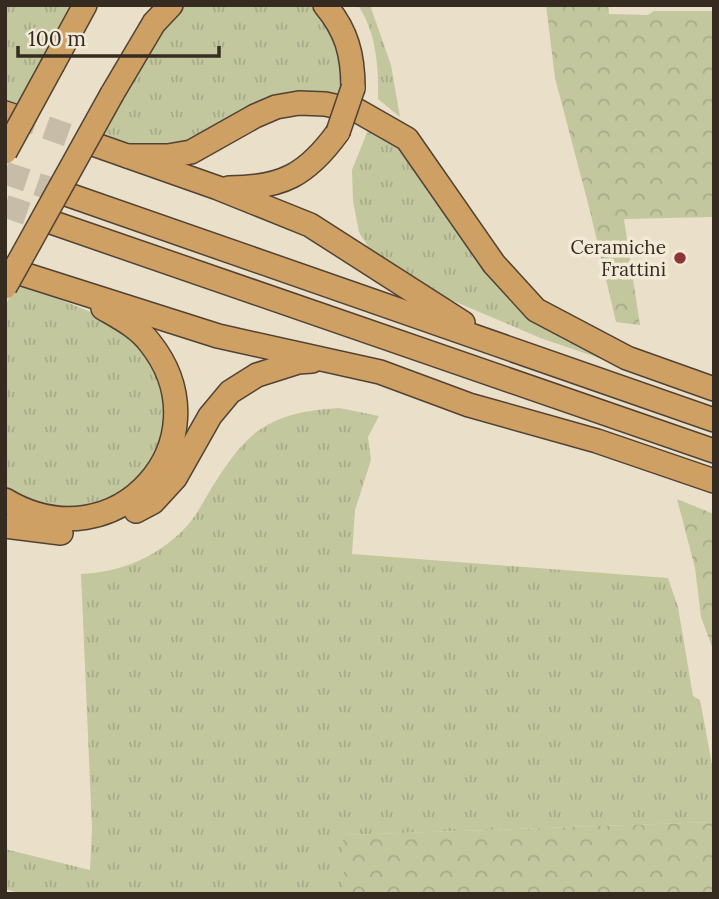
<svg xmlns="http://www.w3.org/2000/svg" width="719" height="899" font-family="Lora,serif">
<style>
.grass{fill:url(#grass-tufts)}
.forest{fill:url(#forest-crowns)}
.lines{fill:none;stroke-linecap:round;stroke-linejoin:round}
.highway-tunnel{stroke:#c6bca7;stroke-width:23;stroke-dasharray:23 11;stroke-linecap:butt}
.highway-casing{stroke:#524233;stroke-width:26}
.highway{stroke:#cea064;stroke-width:23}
.highway-bridge-casing{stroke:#524233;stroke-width:26;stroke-linecap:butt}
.highway-bridge{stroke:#cea064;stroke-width:23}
.poi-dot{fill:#8c3636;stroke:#f2ead7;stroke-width:2.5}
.labels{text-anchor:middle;stroke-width:7;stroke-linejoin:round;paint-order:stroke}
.poi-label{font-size:19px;fill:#362b21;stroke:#f2ead7;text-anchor:end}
</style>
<defs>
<pattern id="grass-tufts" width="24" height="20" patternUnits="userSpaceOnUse" patternTransform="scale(1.75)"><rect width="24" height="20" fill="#c2c79e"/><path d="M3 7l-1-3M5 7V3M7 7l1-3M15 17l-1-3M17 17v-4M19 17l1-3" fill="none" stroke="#a7ab88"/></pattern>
<pattern id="forest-crowns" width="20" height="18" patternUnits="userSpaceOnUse" patternTransform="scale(1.75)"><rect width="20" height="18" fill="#c2c79e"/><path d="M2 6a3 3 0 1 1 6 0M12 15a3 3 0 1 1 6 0" fill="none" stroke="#a7ab88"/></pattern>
</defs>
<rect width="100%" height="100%" fill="#eae0c9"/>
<g class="grass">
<polygon points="5,5 73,5 18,109 5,104"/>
<path d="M177,5H313L320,10L344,56L343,94C300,92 268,95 229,117C217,124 206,135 193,141C162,154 128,145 98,137Z"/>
<path d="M358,5H370L391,65L400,117L378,99C379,67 376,32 358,5Z"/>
<polygon points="370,125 400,146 492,273 626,367 543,339 430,291 372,253 359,232 353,201 352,170"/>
<polygon points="18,282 110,320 128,333 155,365 166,412 161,442 148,469 125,493 99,507 42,508 5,489 5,306"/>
<path d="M339,408L379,416L368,437L371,460L355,510L352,554L668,578L678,607L693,696L700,700L714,775V822L344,835V894H22L5,889V849L90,870L92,829L81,574C121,572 156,558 185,528C197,516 205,498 214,484C226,466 237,448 254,434C279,414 309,410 339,408Z"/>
</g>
<g class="forest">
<polygon points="546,5 608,5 609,14 648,15 654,11 714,11 714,217 624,219 640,325 616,322 590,211 555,78"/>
<polygon points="677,499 714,514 714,652 701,617 695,568"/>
<polygon points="714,822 714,894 344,894 343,835"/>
</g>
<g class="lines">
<g class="highway-tunnel">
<polyline points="14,116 93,144"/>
<polyline points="5,173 66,194"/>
<polyline points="5,206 51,222"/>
</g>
<defs>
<g id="highway">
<path d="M325,5C347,31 353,55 353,88"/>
<polyline points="53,64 85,5"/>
<polyline points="112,94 154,23 171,5"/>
<polyline points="5,113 14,116"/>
<polyline points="93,144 218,188 310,225 463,323"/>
<polyline points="128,156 168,156 191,152 255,116 276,107 299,103 325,104 358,111 407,139 494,264 536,310 627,358 714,389"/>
<path d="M229,188C282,188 307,175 338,132"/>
<polyline points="66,194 714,420"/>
<polyline points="51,222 714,451"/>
<polyline points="23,274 218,336 380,372 469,405 597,441 714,481"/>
<path d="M5,500C117,567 227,440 150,343C138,327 120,318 103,308"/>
<polyline points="136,511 153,502 175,478 210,416 230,392 257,375 298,362 312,361"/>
<polyline points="5,526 61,533"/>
</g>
</defs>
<use href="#highway" class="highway-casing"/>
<use href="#highway" class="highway"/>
<defs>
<g id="highway-bridge">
<polyline points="338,132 353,88"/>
<polyline points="5,152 53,64"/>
<polyline points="5,287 112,94"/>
</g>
</defs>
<use href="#highway-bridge" class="highway-bridge-casing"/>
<use href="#highway-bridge" class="highway-bridge"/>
</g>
<circle class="poi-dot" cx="680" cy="258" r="7"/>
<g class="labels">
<g class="poi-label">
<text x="666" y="254">Ceramiche<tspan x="666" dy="22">Frattini</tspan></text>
</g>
</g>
<rect width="719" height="899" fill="none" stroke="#362b21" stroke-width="14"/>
<path d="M18 46v10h201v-10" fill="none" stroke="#362b21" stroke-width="3.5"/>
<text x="28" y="46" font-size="21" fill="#362b21" stroke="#f2ead7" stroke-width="5" paint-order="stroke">100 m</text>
</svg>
